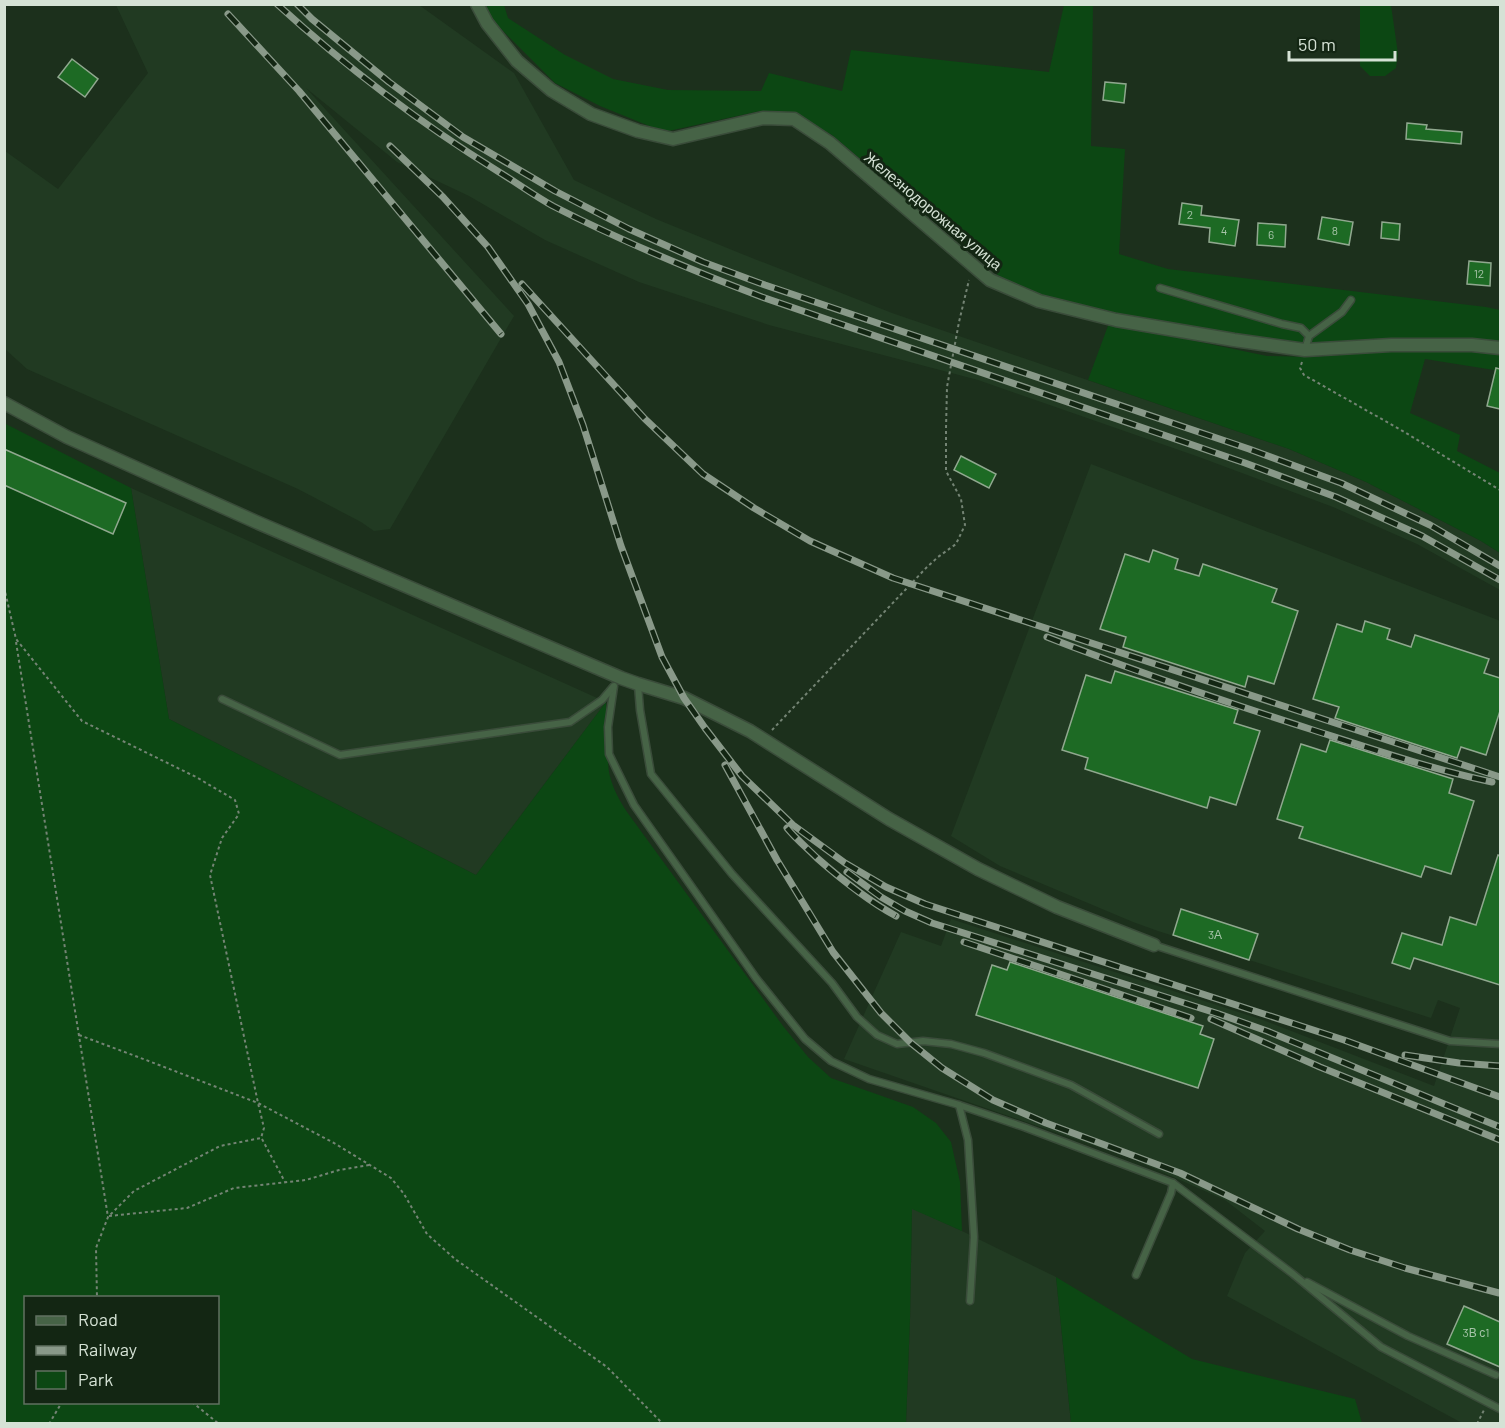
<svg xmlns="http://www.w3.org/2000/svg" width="1505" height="1428" font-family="Barlow,sans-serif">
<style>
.built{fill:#213a22}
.green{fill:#0c4713;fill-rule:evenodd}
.building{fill:#1d6a24;stroke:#90a88f;stroke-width:1.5}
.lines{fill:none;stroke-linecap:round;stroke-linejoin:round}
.service-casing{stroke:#3a4c3a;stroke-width:9}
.minor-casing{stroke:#3a4c3a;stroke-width:15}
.path{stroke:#748474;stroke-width:2;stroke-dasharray:3 3;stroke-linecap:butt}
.service{stroke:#466346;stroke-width:6}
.minor{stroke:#466346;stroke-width:12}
.rail-casing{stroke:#899989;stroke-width:7}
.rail{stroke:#132613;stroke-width:4.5;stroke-dasharray:14;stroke-linecap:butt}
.labels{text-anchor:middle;stroke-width:6;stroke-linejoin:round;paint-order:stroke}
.number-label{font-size:12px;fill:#a7c4a9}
.street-label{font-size:15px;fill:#d5e2d5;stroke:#132613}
</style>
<rect width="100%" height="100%" fill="#1c301c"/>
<g class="built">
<polygon points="116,5 419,5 514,73 574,180 656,219 742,254 892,313 1289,449 1366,482 1481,541 1500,553 1500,590 1417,544 1333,507 1199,457 978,380 769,325 639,282 545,240 469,196 397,162 306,88 514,316 390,529 374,531 361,522 298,489 27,369 5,349 5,151 58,189 148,73"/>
<polygon points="1091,464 1498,620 1500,622 1500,1423 1462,1423 1227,1296 1245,1253 1265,1231 1225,1200 1133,1159 844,1059 901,932 941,946 951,919 1263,1020 1434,1086 1460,1008 1438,1000 1431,1018 1158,931 1133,922 1000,866 951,836"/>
<polygon points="131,488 606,702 476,875 169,719"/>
<polygon points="912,1208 962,1231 1056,1277 1071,1423 906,1424 910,1319"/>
</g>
<g class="green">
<polygon points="483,5 504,5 508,18 565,55 613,79 668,90 761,91 769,73 842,91 851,50 1049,72 1064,5 1093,5 1091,146 1125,149 1119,254 1168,269 1486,307 1500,310 1500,345 1420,342 1427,352 1473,352 1500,355 1500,371 1425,359 1410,413 1460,435 1457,451 1500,473 1500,553 1481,541 1366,482 1289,449 1088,380 1109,323 1267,356 1312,357 1384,352 1390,345 1307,347 1171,326 1045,299 1025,291 999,276 832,135 795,114 760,111 664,132 600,106 555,83 491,19"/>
<polygon points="1360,5 1391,5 1398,54 1396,68 1385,76 1370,76 1360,66"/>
<path d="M4,423L131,488L169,719L476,875L606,702L609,754C605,774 616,795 627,812L783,1026L808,1057L831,1078L913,1107L936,1123L951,1142L960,1182L962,1231L912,1209L910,1319L906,1423H5ZM26,1298H218V1402H26Z"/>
<polygon points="1056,1277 1192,1359 1355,1399 1362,1423 1071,1423"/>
</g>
<g class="building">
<polygon points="72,59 98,79 85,97 58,77"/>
<polygon points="1105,82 1126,84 1124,103 1103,100"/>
<polygon points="1407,123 1427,125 1426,129 1462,132 1461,144 1406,139"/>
<polygon points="1182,203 1202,206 1201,215 1239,220 1235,246 1209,242 1210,228 1179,224"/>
<polygon points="1322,217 1353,222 1349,245 1318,239"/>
<polygon points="1382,222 1400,224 1399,240 1381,238"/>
<polygon points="1258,223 1286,225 1285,247 1257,245"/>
<polygon points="1469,261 1491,263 1490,286 1467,284"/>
<polygon points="1496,368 1500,369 1500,409 1487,406"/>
<polygon points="4,449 126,503 113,534 4,485"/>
<polygon points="961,456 996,474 989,488 954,470"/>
<polygon points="1153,550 1178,559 1175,569 1199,576 1203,564 1277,589 1272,602 1298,611 1274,684 1248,676 1245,687 1123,647 1126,637 1100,629 1125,554 1149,562"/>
<polygon points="1365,621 1390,629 1387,639 1411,647 1415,635 1489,659 1484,673 1500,678 1500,711 1486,755 1461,747 1457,758 1335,718 1339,707 1313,699 1337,624 1362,632"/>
<polygon points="1115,671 1238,710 1234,723 1260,731 1236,805 1210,797 1207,808 1085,769 1088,758 1062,750 1086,675 1111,683"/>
<polygon points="1330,740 1453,779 1449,793 1474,801 1451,874 1425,866 1421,877 1299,838 1303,827 1277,819 1301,744 1326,752"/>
<polygon points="1498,855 1500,856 1500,985 1414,958 1410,969 1392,963 1402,933 1442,945 1450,917 1476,925"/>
<polygon points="1181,909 1258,934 1249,960 1173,935"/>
<polygon points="1010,962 1203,1026 1200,1034 1214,1039 1198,1088 976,1015 992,965 1007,970"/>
<polygon points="1464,1306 1500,1322 1500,1367 1447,1344"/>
</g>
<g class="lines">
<defs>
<g id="service">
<polyline points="1160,288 1282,324 1301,328 1309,336 1305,350"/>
<polyline points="1309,336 1342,312 1351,300"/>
<polyline points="638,685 640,710 651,774 732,874 832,983 857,1017 877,1035 897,1044 923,1041 951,1044 984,1053 1071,1085 1159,1134"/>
<polyline points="614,686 608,727 609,754 634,805 756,978 805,1039 831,1061 869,1079 959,1105 1024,1127 1173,1183 1293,1274 1381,1347 1500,1409"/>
<polyline points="222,699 340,755 570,722 602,700 613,687"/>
<polyline points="1154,945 1450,1041 1500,1044"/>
<polyline points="959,1105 968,1140 974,1237 970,1301"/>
<polyline points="1136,1275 1171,1193 1173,1183"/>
<polyline points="1307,1282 1408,1336 1496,1375"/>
</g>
<g id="minor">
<polyline points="477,4 487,23 517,61 551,90 591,114 638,131 673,139 763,118 794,119 830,143 990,280 1039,301 1116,320 1234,340 1305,350 1391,345 1472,345 1500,348"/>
<polyline points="4,403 67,437 254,521 621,678 638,684 684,698 750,731 889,819 978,869 1057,907 1154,945"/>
</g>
</defs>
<use href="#service" class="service-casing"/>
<use href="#minor" class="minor-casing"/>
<g class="path">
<polyline points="1302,362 1300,368 1304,375 1401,430 1500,490"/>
<polyline points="4,587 16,639 82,721 196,777 235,800 239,814 222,838 210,875 258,1103 264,1128 261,1138 220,1146 134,1191 108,1217 96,1248 97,1298"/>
<polyline points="16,642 108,1217"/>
<polyline points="772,730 927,567 938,557 956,544 965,525 961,499 946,471 946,429 947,387 959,322 969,280"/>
<polyline points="79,1035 146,1060 258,1103 334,1143 391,1178 404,1194 427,1234 455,1259 607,1367 663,1424"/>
<polyline points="262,1139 285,1182"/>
<polyline points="109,1216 187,1208 234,1188 306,1180 339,1170 369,1165"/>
<polyline points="192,1402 219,1424"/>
<polyline points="49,1424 62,1402"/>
<polyline points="1477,1424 1484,1410"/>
</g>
<use href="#service" class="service"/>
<use href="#minor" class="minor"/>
<defs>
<g id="rail">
<path d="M277,4C346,67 420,123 499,172C517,183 535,196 553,206C621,241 691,270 762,297L1245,463L1336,497L1422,536L1500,580"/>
<polyline points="297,4 312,19 389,82 463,137 555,191 629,229 703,262 765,285 1249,449 1341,483 1430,525 1500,566"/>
<polyline points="228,14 299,91 501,334"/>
<polyline points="390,146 443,197 488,247 528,304 559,362 583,425 621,546 662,657 684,698 705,728 742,776 793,825 845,863 886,887 925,904 1344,1040 1500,1097"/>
<polyline points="522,284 645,419 703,474 754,508 810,541 893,578 1500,777"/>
<path d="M1047,637C1134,671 1223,701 1313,730C1372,749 1431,769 1492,782"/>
<polyline points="725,765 777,860 833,952 881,1013 911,1043 942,1068 993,1100 1046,1123 1180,1173 1298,1229 1350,1250 1405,1268 1499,1293"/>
<path d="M787,828C796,839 807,848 817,858C842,880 867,900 896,916"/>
<polyline points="847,872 881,897 905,911 932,923 1219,1014 1267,1031 1500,1127"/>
<polyline points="964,942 1191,1018"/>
<polyline points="1211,1019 1320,1067 1500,1140"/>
<polyline points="1405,1055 1459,1063 1500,1066"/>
</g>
</defs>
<use href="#rail" class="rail-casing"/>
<use href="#rail" class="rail"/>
</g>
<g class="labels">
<g class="number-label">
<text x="1190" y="219">2</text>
<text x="1224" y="235">4</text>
<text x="1335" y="235">8</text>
<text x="1271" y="239">6</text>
<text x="1479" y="278">12</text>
<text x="1215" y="939">3А</text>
<text x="1476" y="1337">3В с1</text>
</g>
<g class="street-label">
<text transform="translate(933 211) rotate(40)" y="5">Железнодорожная улица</text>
</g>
</g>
<rect width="1505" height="1428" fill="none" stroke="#d5e2d5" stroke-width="12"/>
<rect x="24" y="1296" width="195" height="108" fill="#132613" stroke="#617161" stroke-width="1.5"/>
<rect x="36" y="1316" width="30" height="9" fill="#466346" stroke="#617161" stroke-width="1.5"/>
<text x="78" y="1326" font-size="18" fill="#d5e2d5">Road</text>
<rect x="36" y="1346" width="30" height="9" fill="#899989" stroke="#617161" stroke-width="1.5"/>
<text x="78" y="1356" font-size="18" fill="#d5e2d5">Railway</text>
<rect x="36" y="1371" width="30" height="18" fill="#0c4713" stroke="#617161" stroke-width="1.5"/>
<text x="78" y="1386" font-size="18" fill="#d5e2d5">Park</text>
<path d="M1289 51v9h106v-9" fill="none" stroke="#d5e2d5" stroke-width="3"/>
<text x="1298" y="51" font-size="18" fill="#d5e2d5" stroke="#132613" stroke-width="4.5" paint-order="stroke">50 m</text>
</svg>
